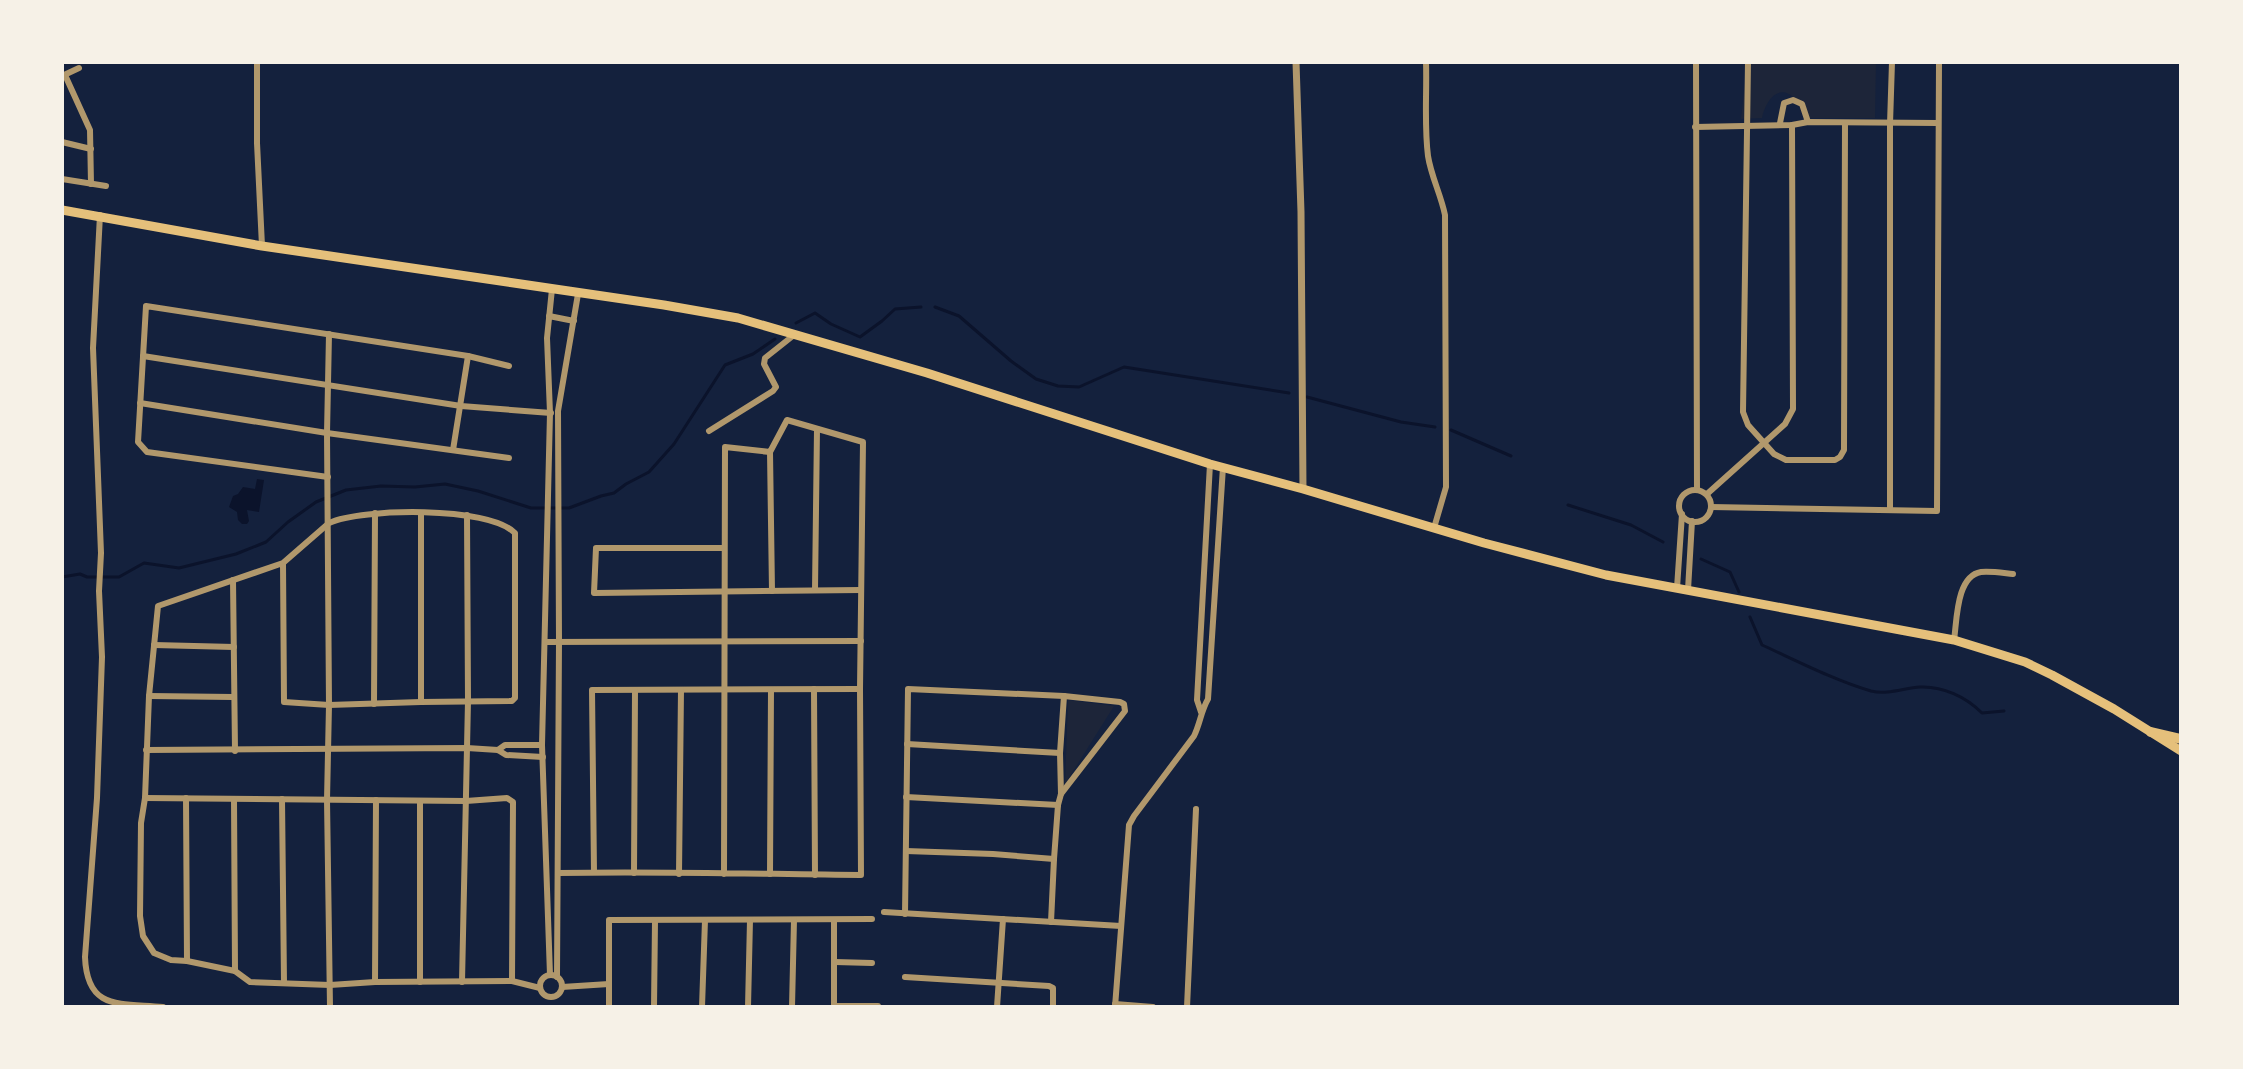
<svg xmlns="http://www.w3.org/2000/svg" width="2243" height="1069" font-family="Barlow,sans-serif">
<style>
.green{fill:#1d2539}
.water{fill:#0b132b}
.lines{fill:none;stroke-linecap:round;stroke-linejoin:round}
.stream{stroke:#0b132b;stroke-width:3}
.minor{stroke:#b1986c;stroke-width:6}
.tertiary{stroke:#b1986c;stroke-width:7}
.primary{stroke:#e5c07b;stroke-width:9}
.motorway{stroke:#e5c07b;stroke-width:10}
</style>
<rect width="100%" height="100%" fill="#14213d"/>
<g class="green">
<path d="M1747,62H1876L1875,118H1807C1804,113 1801,106 1797,101C1780,80 1765,101 1762,118L1741,119Z"/>
<polygon points="1068,700 1114,706 1065,784"/>
</g>
<polygon class="water" points="257,479 264,480 259,512 247,510 249,521 247,524 242,524 238,520 237,512 229,507 233,496 238,494 243,487 255,489"/>
<g class="lines">
<g class="stream">
<polyline points="935,307 959,316 1011,361 1036,379 1058,386 1079,387 1124,367 1289,393"/>
<polyline points="796,323 815,313 831,324 860,337 882,321 895,309 921,307"/>
<polyline points="1307,397 1401,422 1435,427"/>
<polyline points="1451,430 1511,456"/>
<polyline points="1568,505 1631,525 1663,542"/>
<polyline points="1701,559 1730,572 1739,592"/>
<polyline points="62,577 80,574 87,577 119,577 144,563 179,568 236,554 266,542 288,522 316,502 346,490 381,486 415,487 445,484 478,491 531,508 569,508 601,496 614,493 626,484 649,472 674,444 725,365 753,354 775,339"/>
<path d="M1750,617L1762,645C1795,660 1836,681 1871,691C1888,695 1904,688 1920,687C1943,686 1966,697 1982,713L2004,711"/>
</g>
<g class="minor">
<polyline points="257,62 257,143 262,246"/>
<path d="M1426,62C1427,93 1424,125 1428,156C1431,176 1441,195 1445,215L1446,487L1434,528"/>
<polyline points="1696,62 1697,490"/>
<polyline points="1748,62 1743,412 1748,425 1774,454 1786,460 1835,460 1840,457 1844,450 1845,123"/>
<polyline points="65,75 90,130 91,184"/>
<polyline points="62,76 79,68"/>
<polyline points="1780,123 1784,103 1793,100 1802,104 1808,122"/>
<polyline points="1695,127 1792,125 1808,122 1938,123"/>
<polyline points="62,142 91,149"/>
<polyline points="62,179 106,186"/>
<path d="M100,215L93,348L101,553L99,591L102,657L97,798L85,957C87,1011 120,1003 163,1007"/>
<polyline points="549,316 574,321"/>
<polyline points="329,334 327,433 329,705 327,800 330,1007"/>
<polyline points="143,356 461,406 551,413"/>
<polyline points="140,403 327,433 509,458"/>
<polyline points="709,431 773,391 776,387 764,364 765,358 794,335"/>
<polyline points="453,450 468,356"/>
<polyline points="770,452 772,591"/>
<polyline points="328,477 147,452 138,442 146,306 468,356 509,366"/>
<circle cx="1695" cy="506" r="16"/>
<polyline points="1707,494 1785,424 1793,409 1792,125"/>
<polyline points="1711,507 1937,511 1939,62"/>
<polyline points="1890,510 1890,124 1892,62"/>
<polyline points="421,513 421,702"/>
<polyline points="724,548 596,548 594,593 861,590"/>
<polyline points="233,580 235,751"/>
<polyline points="1677,588 1682,514"/>
<polyline points="815,590 817,429"/>
<polyline points="1688,590 1692,521"/>
<path d="M1954,640C1957,621 1956,576 1981,572C1991,571 2003,573 2013,574"/>
<polyline points="545,642 861,641"/>
<polyline points="154,645 234,647"/>
<polyline points="814,689 815,875"/>
<polyline points="149,696 233,697"/>
<polyline points="374,704 375,513"/>
<polyline points="1201,712 1197,700 1210,464"/>
<polyline points="907,744 1060,753"/>
<polyline points="146,750 467,748 498,750 506,755 543,757"/>
<polyline points="498,750 505,745 542,745"/>
<polyline points="906,797 1058,805"/>
<polyline points="145,798 466,801 507,798 513,802 512,981"/>
<polyline points="186,798 187,961 235,971"/>
<polyline points="234,799 235,971 250,982 330,985 375,982 512,981 540,988"/>
<polyline points="282,799 284,983"/>
<polyline points="420,801 420,982"/>
<polyline points="906,851 993,854 1054,859"/>
<polyline points="594,872 592,690 860,689"/>
<path d="M558,873C659,871 760,874 861,875L860,689L863,442L787,420L770,452L725,447L724,874"/>
<polyline points="634,873 635,690"/>
<polyline points="679,874 681,690"/>
<polyline points="770,874 771,690"/>
<polyline points="884,912 1121,926"/>
<polyline points="905,914 908,689 1064,696 1120,702 1124,704 1125,711 1061,794"/>
<polyline points="834,921 834,1007"/>
<polyline points="1051,922 1054,859 1058,805 1061,794 1060,753 1064,696"/>
<path d="M187,961L171,960L154,953L143,936L140,916L141,823L145,798L149,696L158,606L283,563L329,523C362,508 488,506 515,533V698L512,701L421,702L329,705L284,702L283,563"/>
<polyline points="835,962 872,963"/>
<circle cx="551" cy="986" r="11"/>
<polyline points="550,975 542,745 550,413 547,338 552,289"/>
<polyline points="557,977 559,642 558,411 578,294"/>
<polyline points="905,977 1049,986 1053,988 1053,1007"/>
<polyline points="375,982 376,800"/>
<polyline points="462,982 468,701 467,515"/>
<polyline points="562,987 609,984"/>
<polyline points="1115,1004 1153,1007"/>
<polyline points="834,1006 878,1006"/>
<polyline points="609,1007 609,920 872,919"/>
<polyline points="654,1007 655,921"/>
<polyline points="702,1007 705,920"/>
<polyline points="748,1007 750,920"/>
<polyline points="792,1007 794,920"/>
<polyline points="997,1007 1003,919"/>
<path d="M1115,1007L1129,825L1134,816L1194,736C1200,724 1201,711 1208,699L1223,467"/>
<polyline points="1187,1007 1196,809"/>
</g>
<polyline class="tertiary" points="1296,62 1301,212 1303,489"/>
<polyline class="primary" points="62,210 262,246 664,305 738,318 927,373 1210,464 1303,489 1484,543 1606,575 1954,640 2025,662 2052,675 2114,709 2181,751"/>
<polyline class="motorway" points="2151,732 2181,739"/>
</g>
<rect width="2243" height="1069" fill="none" stroke="#f6f1e7" stroke-width="128"/>
</svg>
